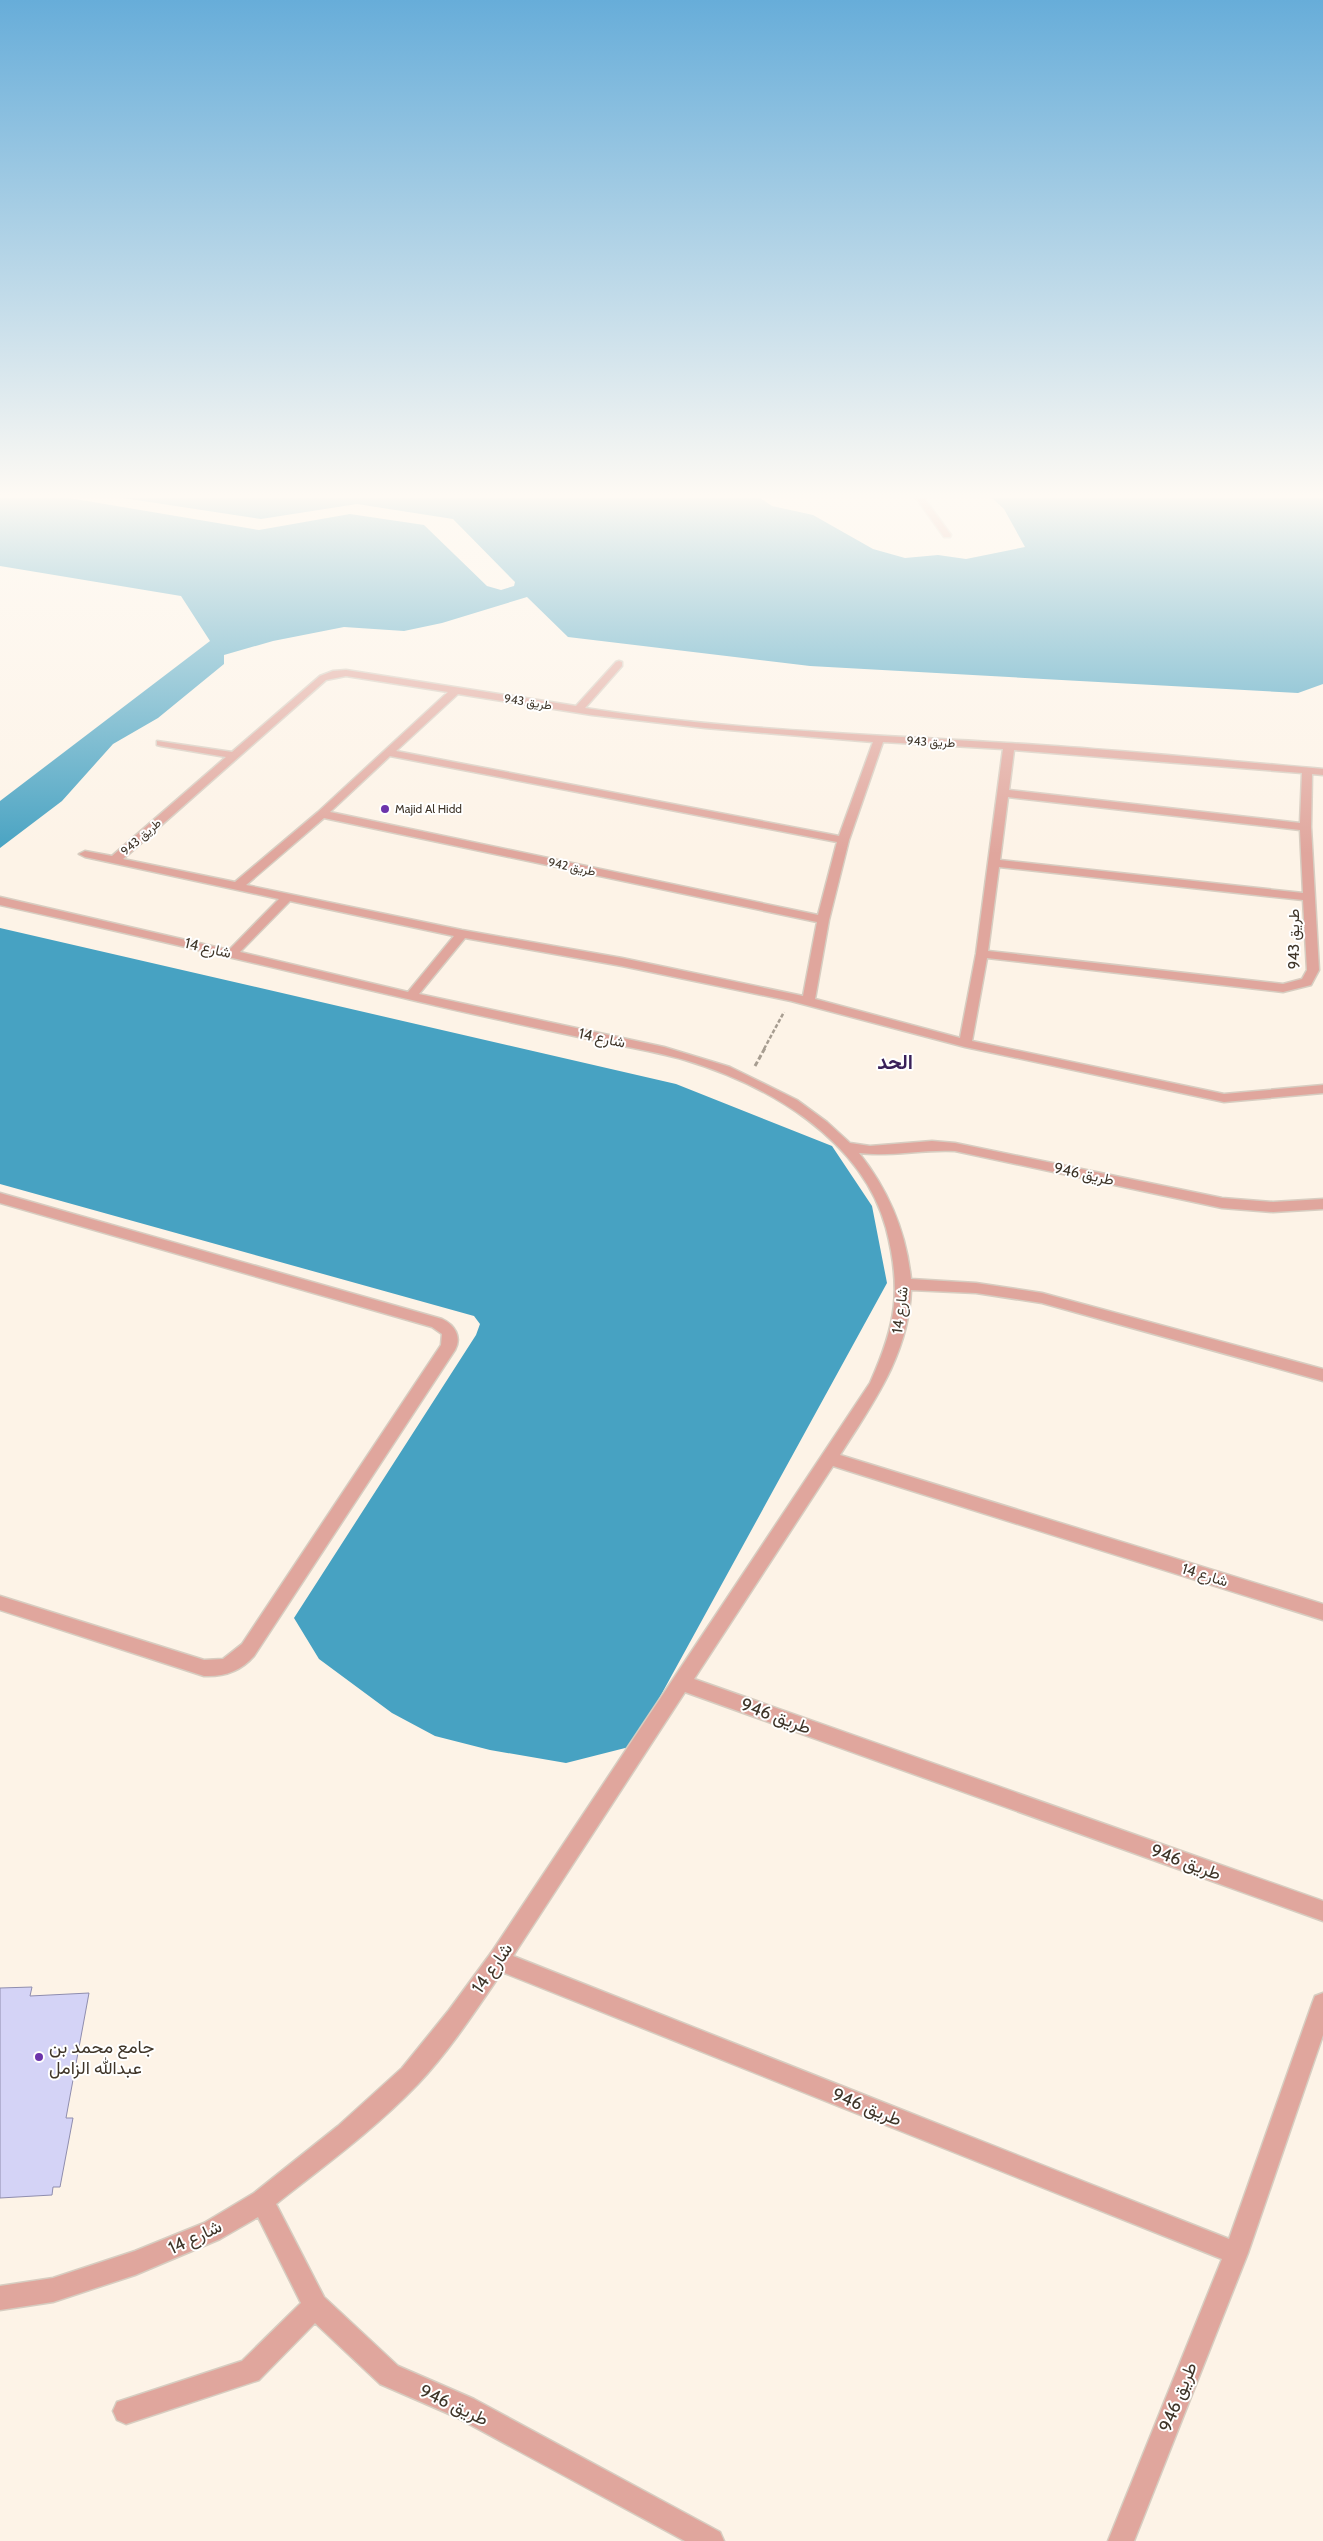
<svg xmlns="http://www.w3.org/2000/svg" width="1323" height="2541" font-family="Cabin,Vazirmatn,sans-serif">
<style>
.water{fill:#47a2c2}
.building{fill:#d4d3f6;stroke:#8f8dae}
.lines{fill:none;stroke-linecap:round;stroke-linejoin:round}
.minor-casing{stroke:#d7cdc1;stroke-width:3}
.path-far1{stroke:#a79d91;stroke-width:2.5;stroke-dasharray:4 2;stroke-linecap:butt}
.path{stroke:#a79d91;stroke-width:3;stroke-dasharray:5 2.5;stroke-linecap:butt}
.minor{fill:#e0a69d;fill-rule:evenodd}
.poi-dot{fill:#6c34ab;stroke:#fff;stroke-width:2}
.labels{text-anchor:middle;stroke-width:4;stroke-linejoin:round;paint-order:stroke}
.far-street-label{font-size:12px;fill:#3f3529;stroke:#fff}
.far-poi-label{font-size:12px;fill:#3f3529;stroke:#fff;text-anchor:start}
.street-label{font-size:15px;fill:#3f3529;stroke:#fff}
.near-street-label{font-size:18px;fill:#3f3529;stroke:#fff}
.near-poi-label{font-size:18px;fill:#3f3529;stroke:#fff;text-anchor:start}
.district-label{font-size:20px;font-weight:bold;fill:#392059;stroke:#fff}
</style>
<rect width="100%" height="100%" fill="#fdf3e7"/>
<g class="water">
<polygon points="0,498 69,498 259,530 350,514 424,525 487,586 501,590 514,586 515,582 453,519 357,504 261,519 123,498 760,498 772,506 813,515 873,549 905,558 938,555 966,559 1025,547 1004,509 992,498 1323,498 1323,684 1298,693 810,666 568,637 527,597 442,623 404,631 344,627 273,641 224,655 224,664 158,718 113,744 62,801 0,848 0,801 210,641 181,596 0,566"/>
<polygon points="0,928 676,1084 832,1146 872,1206 887,1283 633,1746 566,1763 490,1750 435,1736 392,1713 319,1659 294,1618 476,1335 480,1324 474,1316 0,1184"/>
</g>
<polygon class="building" points="32,1987 30,1996 89,1993 66,2118 73,2118 60,2187 53,2187 52,2195 0,2198 0,1988"/>
<g class="lines">
<defs>
<g id="minor">
<polygon points="916,498 924,498 951,535 950,537 944,537"/>
<path d="M619,661L622,662V666L585,708C724,730 867,734 1007,743C1112,749 1218,760 1323,769V775L1312,774L1311,827L1319,970L1311,985L1283,992L987,958L972,1041L1224,1094L1323,1085V1093L1224,1102L965,1047L791,1001L622,966L465,938L419,994L664,1047L730,1067L797,1100L827,1122L850,1143L870,1146L932,1141L955,1143L1222,1198L1273,1202L1323,1199V1209L1273,1212L1222,1208L955,1151C923,1149 891,1157 859,1153C889,1191 906,1231 911,1279L976,1283L1042,1293L1323,1369V1381L1042,1303L976,1293L911,1290C909,1354 873,1403 840,1455L1323,1604V1620L833,1466L694,1679L1323,1901V1921L685,1692L513,1956L1229,2239L1312,2004L1315,1996L1323,1993V2035L1248,2253L1134,2541H1108L1222,2259L502,1972C476,2010 450,2050 418,2084C375,2129 324,2166 276,2204L324,2297L398,2366L474,2399L720,2532L724,2541H685L456,2417L380,2384L315,2323L259,2380L126,2424L117,2420L113,2411L117,2402L242,2361L301,2303L258,2217L220,2239L135,2275L53,2302L0,2310V2286L53,2278L135,2251L204,2223L254,2193L338,2126L402,2068L449,2010L491,1953L870,1383C896,1325 902,1290 886,1228C862,1139 768,1085 685,1060C650,1050 614,1045 579,1037C523,1025 467,1013 412,1000C274,968 137,935 0,905V897L229,950L279,899L85,857L79,854L85,851L112,856L226,757L161,746L157,745V741L232,752L320,676L333,671L346,670L576,706L616,662ZM346,676L448,692L318,812L235,882L123,859L326,680ZM458,694L592,715L705,728L873,742L839,836L396,751ZM883,742L1003,749L976,954L960,1038L815,999L829,920L849,840ZM1014,750L1302,773L1300,823L1009,790ZM390,756L837,842L818,915L330,812ZM1008,797L1300,830L1303,893L1000,860ZM324,818L817,922L803,996L622,958L462,930L246,885ZM999,867L1303,900L1307,970L1302,979L1283,984L988,951ZM290,901L454,936L408,992L240,952Z"/>
<path d="M0,1193L442,1319C455,1325 462,1337 455,1350L254,1656C241,1671 224,1677 204,1676L0,1610V1596L204,1660L223,1659L242,1644L441,1345L442,1334L432,1327L0,1203Z"/>
</g>
</defs>
<use href="#minor" class="minor-casing"/>
<polyline class="path-far1" points="764,1049 784,1012"/>
<polyline class="path" points="755,1066 765,1048"/>
<use href="#minor" class="minor"/>
</g>
<linearGradient id="sky" x2="0" y2="1"><stop stop-color="#67add9"/><stop offset="0.58" stop-color="#fefaf4"/><stop offset="1" stop-color="#fefaf4" stop-opacity="0"/></linearGradient>
<rect width="1323" height="854" fill="url(#sky)"/>
<g class="poi-dot">
<circle cx="385" cy="809" r="5"/>
<circle cx="39" cy="2057" r="5"/>
</g>
<g class="labels">
<g class="far-street-label">
<text transform="translate(528 702) rotate(9)" y="4">طريق 943</text>
<text transform="translate(931 742) rotate(3)" y="4">طريق 943</text>
<text transform="translate(141 837) rotate(-41)" y="4">طريق 943</text>
<text transform="translate(572 867) rotate(12)" y="4">طريق 942</text>
</g>
<g class="far-poi-label">
<text x="395" y="813">Majid Al Hidd</text>
</g>
<g class="street-label">
<text transform="translate(1294 939) rotate(-90)" y="5">طريق 943</text>
<text transform="translate(208 948) rotate(13)" y="5">شارع 14</text>
<text transform="translate(602 1038) rotate(12)" y="5">شارع 14</text>
<text transform="translate(1084 1174) rotate(12)" y="5">طريق 946</text>
<text transform="translate(900 1310) rotate(-83)" y="5">شارع 14</text>
<text transform="translate(1205 1575) rotate(17)" y="5">شارع 14</text>
</g>
<g class="near-street-label">
<text transform="translate(776 1716) rotate(20)" y="6">طريق 946</text>
<text transform="translate(1186 1862) rotate(20)" y="6">طريق 946</text>
<text transform="translate(492 1968) rotate(-55)" y="6">شارع 14</text>
<text transform="translate(867 2107) rotate(22)" y="6">طريق 946</text>
<text transform="translate(195 2237) rotate(-25)" y="6">شارع 14</text>
<text transform="translate(1178 2397) rotate(-68)" y="6">طريق 946</text>
<text transform="translate(454 2405) rotate(25)" y="6">طريق 946</text>
</g>
<g class="near-poi-label">
<text x="49" y="2053">جامع محمد بن<tspan x="49" dy="21">عبدالله الزامل</tspan></text>
</g>
<g class="district-label">
<text x="895" y="1069">الحد</text>
</g>
</g>
</svg>
